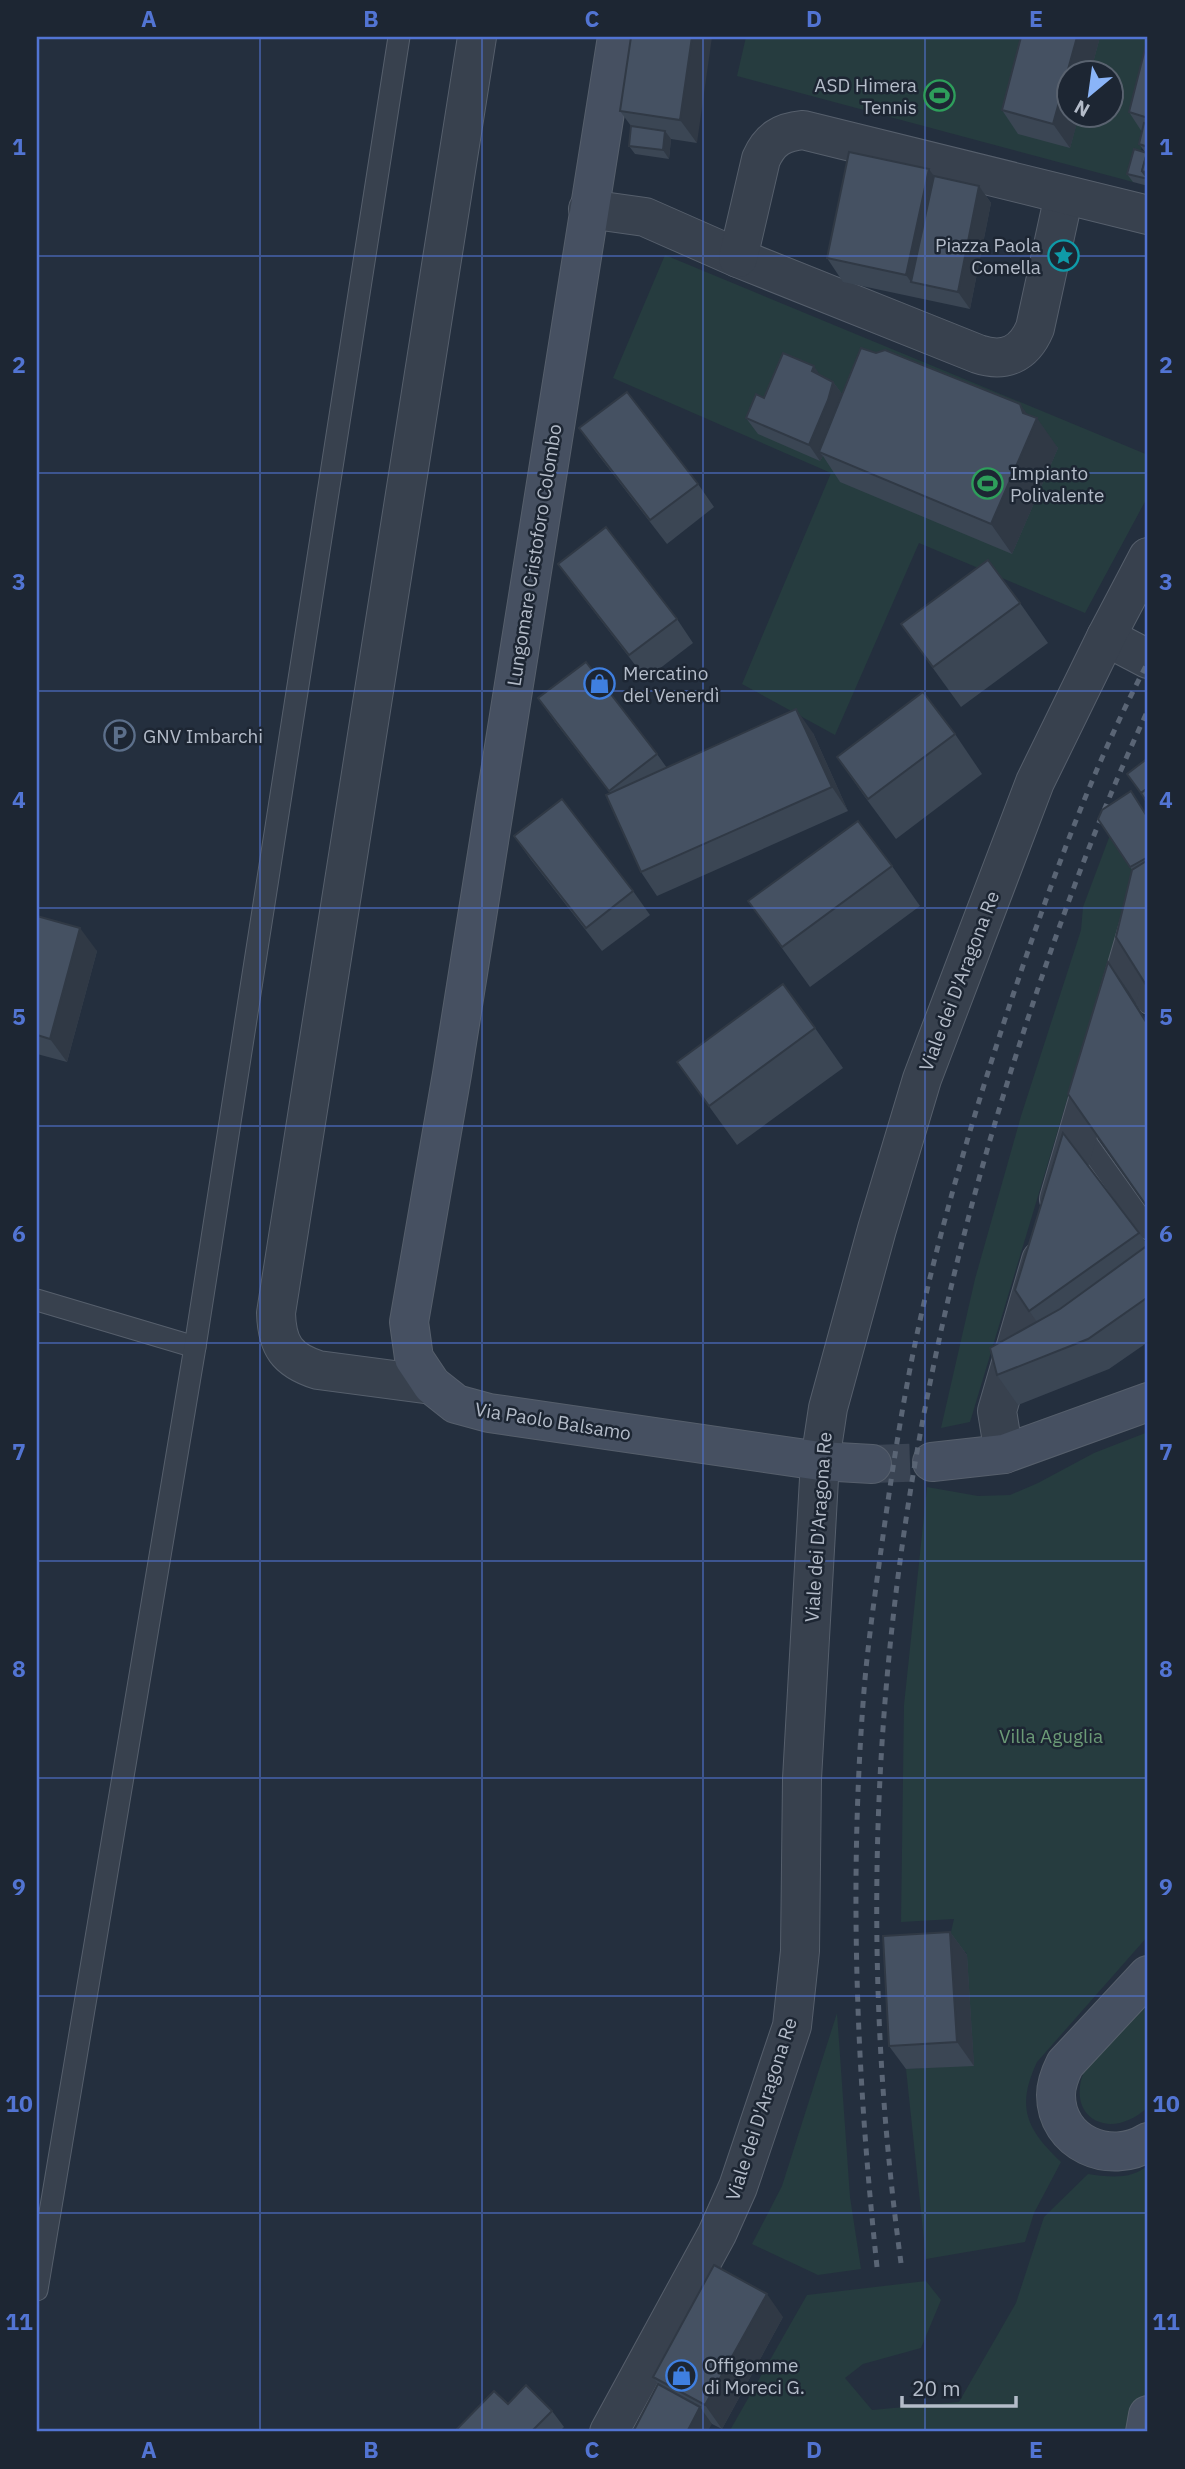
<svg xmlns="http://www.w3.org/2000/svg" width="1185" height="2469" font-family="'IBM Plex Sans',sans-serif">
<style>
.green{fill:#263c3f;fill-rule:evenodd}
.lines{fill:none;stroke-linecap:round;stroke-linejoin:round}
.secondary-tunnel{stroke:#3a4453;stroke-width:38;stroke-dasharray:38 19;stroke-linecap:butt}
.lane-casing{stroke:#565f6c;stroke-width:23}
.street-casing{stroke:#565f6c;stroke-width:40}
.secondary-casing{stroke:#565f6c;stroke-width:40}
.lane{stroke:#38414e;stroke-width:21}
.street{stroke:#38414e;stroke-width:38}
.secondary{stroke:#465061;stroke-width:38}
.rail{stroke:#5a6575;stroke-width:5;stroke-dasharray:7 7;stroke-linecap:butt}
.wall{fill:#3b4654}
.shaded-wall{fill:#303945}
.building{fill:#455162;stroke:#303945;stroke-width:2}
.grid{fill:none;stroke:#5274d3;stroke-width:2;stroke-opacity:0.55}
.labels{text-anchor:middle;stroke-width:5;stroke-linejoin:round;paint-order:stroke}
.poi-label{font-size:19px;fill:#b4bcc9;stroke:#1d2633;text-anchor:start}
.street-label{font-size:19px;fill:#b4bcc9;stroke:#1d2633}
.park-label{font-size:19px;fill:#6b9a76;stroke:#1d2633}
.neatline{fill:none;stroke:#5274d3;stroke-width:2.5}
.grid-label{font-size:23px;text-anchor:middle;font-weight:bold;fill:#5274d3}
</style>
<rect width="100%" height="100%" fill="#242f3e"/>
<g class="green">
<path d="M746,37H1148V122L1133,182L737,76ZM1070,74H1112V116H1070Z"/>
<polygon points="665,255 1148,455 1148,496 1085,613 919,543 835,735 742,684 831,473 613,378"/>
<polygon points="1110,835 1142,884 1128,897 970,1422 941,1428 975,1279 1021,1116 1081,930 1083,907"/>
<path d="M1148,1432V1936L1037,2062C1016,2107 1026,2129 1061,2162L1034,2213L1025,2242L926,2259L906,2069L974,2065L966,1952L960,1951L950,1936L954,1919L901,1922L904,1705L927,1487L978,1496L1010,1495L1038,1483L1094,1453Z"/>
<path d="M1148,2003V2107C1111,2142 1065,2119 1084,2071Z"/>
<polygon points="837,2013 850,2197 861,2269 818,2275 752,2244 782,2186"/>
<path d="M1148,2165V2432H729L807,2295L926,2281L941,2300L921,2348L863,2364L845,2378L872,2410L959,2402L1016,2303L1044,2217L1088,2174C1109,2177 1132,2180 1148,2165Z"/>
</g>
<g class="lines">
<polyline class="secondary-tunnel" points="872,1464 932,1462"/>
<defs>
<g id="lane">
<polyline points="1126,967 1148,1003"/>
<polyline points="1078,1131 1148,1229"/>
<polyline points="37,1300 195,1347"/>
<polyline points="37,2290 195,1347 399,37"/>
</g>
<g id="street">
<path d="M588,209L645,217L738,258L978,354C1005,363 1024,354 1035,328L1064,195"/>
<path d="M738,258L761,159C770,139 782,132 803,130L1148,215"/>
<polyline points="1106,637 1148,659"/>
<polyline points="1059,1199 1148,894"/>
<path d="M432,1385L318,1370C287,1360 277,1346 276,1313L477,37"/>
<polyline points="1004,1454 997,1411 1041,1260"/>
<polyline points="609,2432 717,2234 738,2187 792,2026 800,1951 802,1779 820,1461 828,1408 877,1229 922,1079 1035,782 1106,637 1148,557"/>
</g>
<g id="secondary">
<polyline points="617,37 452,1074 409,1322 414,1358 432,1385 456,1404 489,1413 820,1461 872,1464"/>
<polyline points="932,1462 1004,1454 1148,1402"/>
<path d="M1148,1975L1065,2064C1060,2074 1056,2084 1056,2095C1056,2143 1110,2166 1148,2142"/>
<polyline points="1145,2432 1148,2415"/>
</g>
</defs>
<use href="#lane" class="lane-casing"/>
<use href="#street" class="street-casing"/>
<use href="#secondary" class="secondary-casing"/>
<use href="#lane" class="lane"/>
<use href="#street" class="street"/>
<use href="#secondary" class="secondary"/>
<g class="rail">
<path d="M901,2263C844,1845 889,1446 1019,1046C1056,931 1097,819 1148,710"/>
<path d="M877,2267C857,2079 849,1892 863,1704C866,1660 872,1616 878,1572C891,1477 905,1380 928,1286C950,1195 977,1105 1006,1016C1046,896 1089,774 1148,662"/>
</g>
</g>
<g class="wall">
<polygon points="631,37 697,143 671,139 669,159 635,154 629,146 631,126 620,111"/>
<polygon points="1021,37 1100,37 1070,148 1018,134 1002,110"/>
<polygon points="1148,37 1148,186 1133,182 1127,174 1145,152 1139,144 1142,132 1129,112"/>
<polygon points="934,176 979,186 991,203 970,309 843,282 827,258"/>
<polygon points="820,375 833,382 842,394 1027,414 1058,448 1012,554 840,482 823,456 820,461 758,434 746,418 764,398"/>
<polygon points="579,428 698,484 714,507 667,544 596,452"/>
<polygon points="558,564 677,619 693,643 646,679 575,587"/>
<polygon points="1020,603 1048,643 961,707 901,624"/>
<polygon points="538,698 657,754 667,768 813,733 848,811 657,896 641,872 610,793 555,722"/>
<polygon points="955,734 982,774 896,839 865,797 837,757"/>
<polygon points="1148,816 1148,988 1132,870 1098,819"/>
<polygon points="514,836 633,891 650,915 602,951 531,860"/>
<polygon points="892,866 920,906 810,987 748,901"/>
<polygon points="37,916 97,951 67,1062 37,1054"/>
<polygon points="815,1028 843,1068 737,1145 677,1062"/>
<polygon points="1139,1233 1148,1245 1148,1342 1109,1369 1018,1405 997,1375 1037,1322 1015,1290"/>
<polygon points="950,1932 967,1955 974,2066 906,2069 889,2046"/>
<polygon points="783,2317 722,2429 712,2424 658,2384 653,2377"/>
<polygon points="508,2404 552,2411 564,2427 559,2432 454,2432"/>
</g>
<g class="shaded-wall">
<polygon points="692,37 712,37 697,143 680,120"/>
<polygon points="1077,37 1100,37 1090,74 1069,74 1069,116 1079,116 1070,148 1053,124"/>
<polygon points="665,131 671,139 669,159 663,150"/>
<polygon points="929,169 945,192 911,282 906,275"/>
<polygon points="979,186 991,203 970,309 958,292"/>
<polygon points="814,366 825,382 812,371"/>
<polygon points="833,382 845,398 819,452 823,456 820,461 809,445"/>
<polygon points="1020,404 1035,425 1037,418 1058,448 1012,554 991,524 1023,413"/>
<polygon points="796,709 813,733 848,811 832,787"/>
<polygon points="80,928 97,951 67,1062 50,1039"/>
<polygon points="1108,962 1129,992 1148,1023 1148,1025"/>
<polygon points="950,1932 967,1955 974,2066 957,2042"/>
<polygon points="767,2294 783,2317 722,2429 705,2405"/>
<polygon points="700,2407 712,2424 707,2432 687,2432"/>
</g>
<g class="building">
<polygon points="631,37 692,37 680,120 620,111"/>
<polygon points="1021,37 1077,37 1053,124 1002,110"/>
<polygon points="1148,37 1148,118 1129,112"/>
<polygon points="1144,123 1148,124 1148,147 1139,144"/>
<polygon points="631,126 665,131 663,150 629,146"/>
<polygon points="1134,149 1147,153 1142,171 1148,179 1127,174"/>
<polygon points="1148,149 1148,173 1142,171"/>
<polygon points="849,152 929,169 906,275 827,258"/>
<polygon points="934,176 979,186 958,292 911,282"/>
<polygon points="861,348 876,353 885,350 1020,404 1023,413 1037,418 991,524 819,452"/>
<polygon points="783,353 814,366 812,371 833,382 828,400 809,445 746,418 756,394 764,398"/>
<polygon points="627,392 698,484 650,520 579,428"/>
<polygon points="606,527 677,619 629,655 558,564"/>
<polygon points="988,560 1020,603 933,667 901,624"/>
<polygon points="586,662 657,754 609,791 538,698"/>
<polygon points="923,692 955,734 868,799 837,757"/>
<polygon points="796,709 832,787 641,872 606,795"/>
<polygon points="1148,758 1148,788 1141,793 1127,774"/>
<polygon points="1148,788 1148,804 1141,793"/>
<polygon points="1131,791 1148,818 1148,857 1130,867 1098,819 1102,810"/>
<polygon points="562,799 633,891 586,928 514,836"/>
<polygon points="858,821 892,866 782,947 748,901"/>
<polygon points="1148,860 1148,988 1116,937 1132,870"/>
<polygon points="37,916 80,928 50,1039 37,1035"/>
<polygon points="1108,962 1148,1025 1148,1208 1068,1094"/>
<polygon points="783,984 815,1028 709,1106 677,1062"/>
<polygon points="1063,1133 1139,1233 1029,1311 1015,1290"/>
<polygon points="1148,1245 1148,1297 1088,1339 997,1375 990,1348 1060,1309"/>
<polygon points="950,1932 957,2042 889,2046 883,1936"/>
<polygon points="714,2265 767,2294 705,2405 653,2377"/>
<polygon points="658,2384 700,2407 687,2432 633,2432"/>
<polygon points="526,2385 552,2411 531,2432 454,2432 494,2391 508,2404"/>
</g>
<path class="grid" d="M260,37V2432M482,37V2432M703,37V2432M925,37V2432M37,256H1148M37,473H1148M37,691H1148M37,908H1148M37,1126H1148M37,1343H1148M37,1561H1148M37,1778H1148M37,1996H1148M37,2213H1148"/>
<defs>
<symbol id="stadium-ring" viewBox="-11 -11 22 22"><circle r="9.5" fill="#1d2633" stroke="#2e9e5b" stroke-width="1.5"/><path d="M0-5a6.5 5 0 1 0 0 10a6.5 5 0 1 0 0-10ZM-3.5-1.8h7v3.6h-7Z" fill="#2e9e5b"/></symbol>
<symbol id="sight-ring" viewBox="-11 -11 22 22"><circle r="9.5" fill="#1d2633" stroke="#0f9aa8" stroke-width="1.5"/><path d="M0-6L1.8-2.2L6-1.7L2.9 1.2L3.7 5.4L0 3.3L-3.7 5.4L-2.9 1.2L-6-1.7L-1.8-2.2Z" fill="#0f9aa8"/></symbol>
<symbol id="shop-ring" viewBox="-11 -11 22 22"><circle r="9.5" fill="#1d2633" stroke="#3f7fe0" stroke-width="1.5"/><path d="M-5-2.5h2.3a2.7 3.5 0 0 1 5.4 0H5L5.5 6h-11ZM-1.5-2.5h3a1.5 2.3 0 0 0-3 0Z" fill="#3f7fe0"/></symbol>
<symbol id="parking-ring" viewBox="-11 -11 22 22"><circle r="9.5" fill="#1d2633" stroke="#5c6f8a" stroke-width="1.5"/><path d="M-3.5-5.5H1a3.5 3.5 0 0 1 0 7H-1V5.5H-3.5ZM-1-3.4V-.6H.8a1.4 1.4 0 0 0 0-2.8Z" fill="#5c6f8a"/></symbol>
</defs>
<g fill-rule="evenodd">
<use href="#stadium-ring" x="922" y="78" width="35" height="35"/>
<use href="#sight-ring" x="1046" y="238" width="35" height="35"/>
<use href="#stadium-ring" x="970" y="466" width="35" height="35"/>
<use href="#shop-ring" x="582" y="666" width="35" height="35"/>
<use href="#parking-ring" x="102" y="718" width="35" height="35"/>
<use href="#shop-ring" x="664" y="2358" width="35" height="35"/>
</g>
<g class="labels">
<g class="poi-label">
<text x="917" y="92" text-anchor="end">ASD Himera<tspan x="917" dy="22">Tennis</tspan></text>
<text x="1041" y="252" text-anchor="end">Piazza Paola<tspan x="1041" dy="22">Comella</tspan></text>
<text x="1010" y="480">Impianto<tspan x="1010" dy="22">Polivalente</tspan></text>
<text x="623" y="680">Mercatino<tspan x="623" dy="22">del Venerdì</tspan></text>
<text x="143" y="743">GNV Imbarchi</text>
<text x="704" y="2372">Offigomme<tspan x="704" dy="22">di Moreci G.</tspan></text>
</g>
<g class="street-label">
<text transform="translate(534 555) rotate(-81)" y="7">Lungomare Cristoforo Colombo</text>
<text transform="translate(959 981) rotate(-69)" y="7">Viale dei D'Aragona Re</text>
<text transform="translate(553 1421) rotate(9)" y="7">Via Paolo Balsamo</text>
<text transform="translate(818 1527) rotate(-86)" y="7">Viale dei D'Aragona Re</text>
<text transform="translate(761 2109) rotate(-72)" y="7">Viale dei D'Aragona Re</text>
</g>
<g class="park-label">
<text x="1051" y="1743">Villa Aguglia</text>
</g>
</g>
<rect width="1185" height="2469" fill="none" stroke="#1d2633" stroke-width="77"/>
<g transform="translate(1090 94) rotate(209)"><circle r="33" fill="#1d2633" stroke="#59626f" stroke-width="2"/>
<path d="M0-5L12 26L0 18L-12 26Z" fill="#8ab4f8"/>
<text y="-10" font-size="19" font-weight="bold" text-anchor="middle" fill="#b4bcc9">N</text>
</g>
<path d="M902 2396v10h114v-10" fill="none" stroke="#b4bcc9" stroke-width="3.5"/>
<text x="912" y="2396" font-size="21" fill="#b4bcc9" stroke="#1d2633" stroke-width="5" paint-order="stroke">20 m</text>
<rect x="38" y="38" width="1108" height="2392" class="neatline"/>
<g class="grid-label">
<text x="149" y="27">A</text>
<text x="371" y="27">B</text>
<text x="592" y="27">C</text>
<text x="814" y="27">D</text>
<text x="1036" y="27">E</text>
<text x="19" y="155">1</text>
<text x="1166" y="155">1</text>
<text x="19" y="373">2</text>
<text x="1166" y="373">2</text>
<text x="19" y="590">3</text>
<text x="1166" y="590">3</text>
<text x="19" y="808">4</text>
<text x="1166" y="808">4</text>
<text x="19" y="1025">5</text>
<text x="1166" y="1025">5</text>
<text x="19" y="1242">6</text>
<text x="1166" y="1242">6</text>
<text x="19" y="1460">7</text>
<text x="1166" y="1460">7</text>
<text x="19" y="1677">8</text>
<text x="1166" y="1677">8</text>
<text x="19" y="1895">9</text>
<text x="1166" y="1895">9</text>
<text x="19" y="2112">10</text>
<text x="1166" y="2112">10</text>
<text x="19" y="2330">11</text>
<text x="1166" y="2330">11</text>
<text x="149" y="2458">A</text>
<text x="371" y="2458">B</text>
<text x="592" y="2458">C</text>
<text x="814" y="2458">D</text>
<text x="1036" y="2458">E</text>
</g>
</svg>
